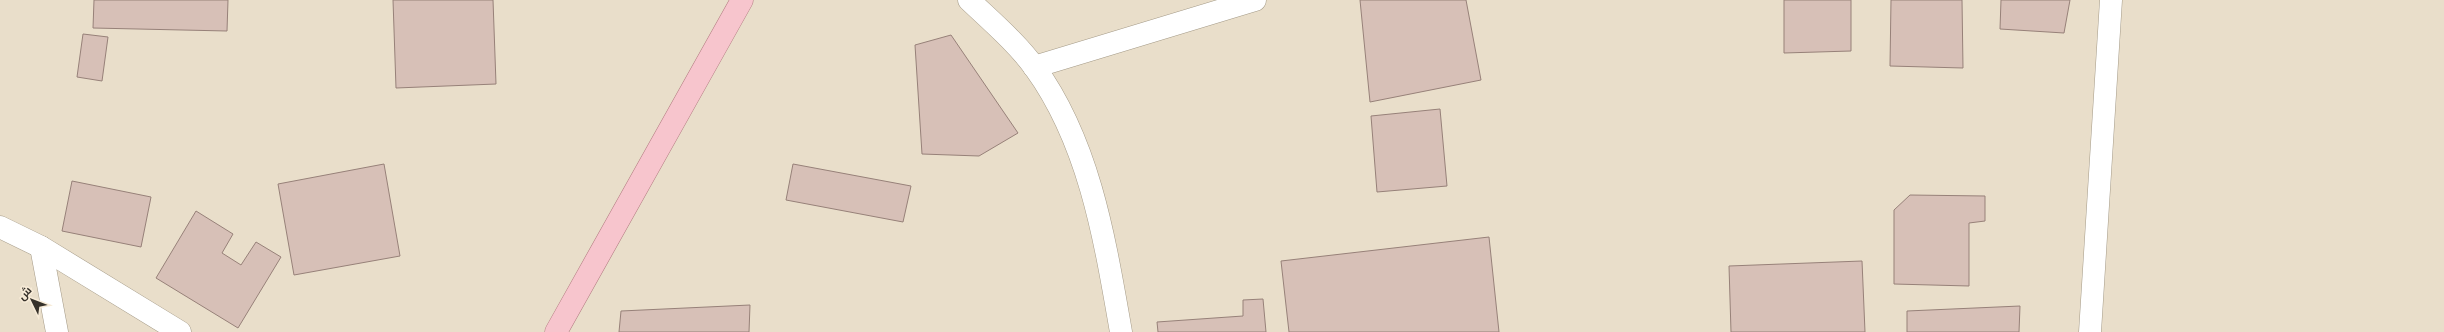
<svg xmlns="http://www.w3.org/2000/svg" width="2444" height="332" font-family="'Titillium Web',Cairo,sans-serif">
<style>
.building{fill:#d7c0b7;stroke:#978179}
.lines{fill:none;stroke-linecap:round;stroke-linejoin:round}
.minor-casing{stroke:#a49a87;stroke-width:23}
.major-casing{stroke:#b0787e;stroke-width:23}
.minor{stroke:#fff;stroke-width:22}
.major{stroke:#f7c5cd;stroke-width:22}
</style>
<rect width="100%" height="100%" fill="#e9deca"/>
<g class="building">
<polygon points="94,0 228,0 227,31 93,28"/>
<polygon points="393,0 493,0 496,84 396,88"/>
<polygon points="1360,0 1466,0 1481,80 1370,102"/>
<polygon points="1784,0 1851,0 1851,51 1784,53"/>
<polygon points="1891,0 1962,0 1963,68 1890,66"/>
<polygon points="2001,0 2070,0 2064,33 2000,29"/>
<polygon points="83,34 108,37 102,81 77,77"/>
<polygon points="951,35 1018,133 979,156 922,154 915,45"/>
<polygon points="1440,109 1447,186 1377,192 1371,116"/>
<polygon points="384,164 400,256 294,275 278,184"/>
<polygon points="793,164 911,186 903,222 786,200"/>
<polygon points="72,181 151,197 141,247 62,231"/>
<polygon points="1910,195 1985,196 1985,221 1969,223 1969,286 1894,284 1894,210"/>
<polygon points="196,211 233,234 222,253 241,265 256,242 281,257 238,328 156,278"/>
<polygon points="1489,237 1499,332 1289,332 1281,261"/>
<polygon points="1862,261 1865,332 1731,332 1729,266"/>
<polygon points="1263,299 1266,332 1158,332 1157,322 1243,316 1243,300"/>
<polygon points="750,305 749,332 619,332 621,311"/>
<polygon points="2020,306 2019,332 1907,332 1907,311"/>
</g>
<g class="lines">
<defs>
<g id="minor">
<path d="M969,0C991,21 1017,43 1035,68C1090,144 1105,241 1121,332"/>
<polyline points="1034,67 1255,0"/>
<polyline points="0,227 41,247 180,332"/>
<polyline points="41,247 57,332"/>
<polyline points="2090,332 2111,0"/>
</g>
<polyline id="major" points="556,332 742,0"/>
</defs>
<use href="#minor" class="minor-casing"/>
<use href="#major" class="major-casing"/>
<use href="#minor" class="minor"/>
<use href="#major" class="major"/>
</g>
<g transform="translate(32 300) rotate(313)" stroke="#f7ebd7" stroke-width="3" paint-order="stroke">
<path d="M0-3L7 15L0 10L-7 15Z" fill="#36312a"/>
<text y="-6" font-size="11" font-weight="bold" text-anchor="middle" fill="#36312a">ش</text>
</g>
</svg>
